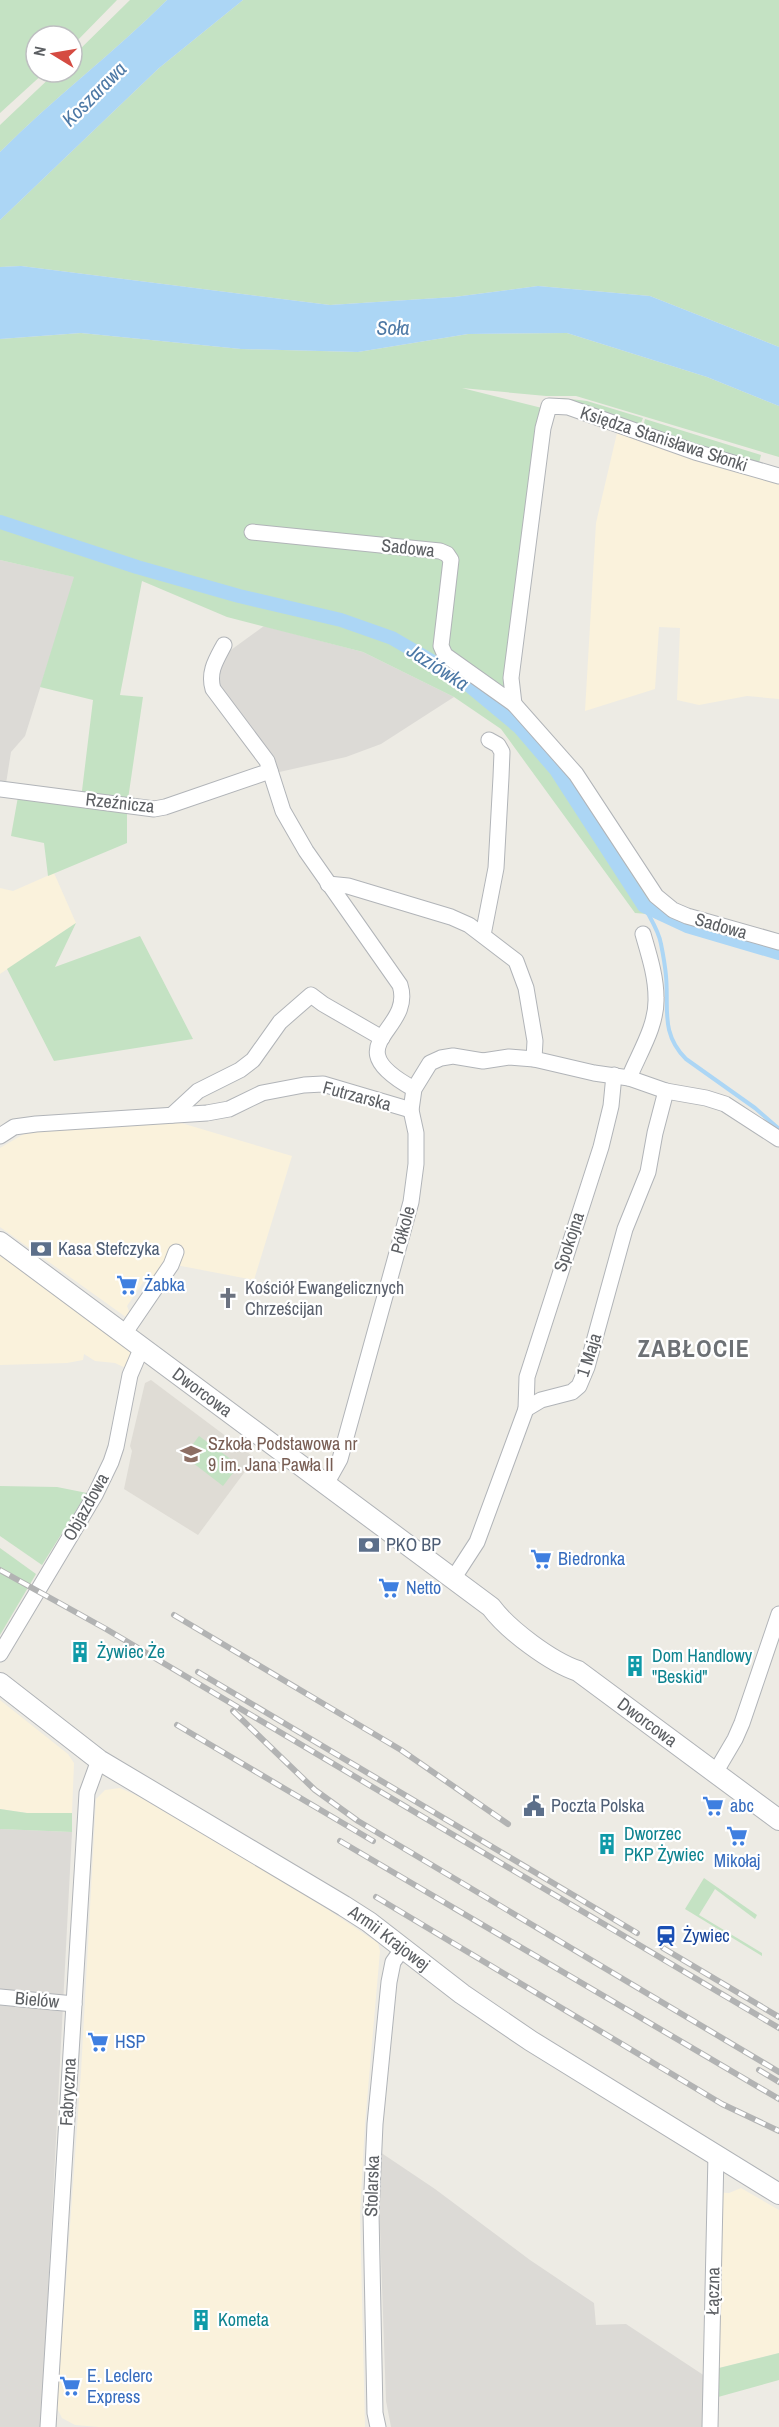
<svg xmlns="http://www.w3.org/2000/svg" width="779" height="2427" font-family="'Archivo Narrow',sans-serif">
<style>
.commercial{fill:#faf2dc}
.industrial{fill:#dcdad6}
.education{fill:#dfdcd5}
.green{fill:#c4e2c3}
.water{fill:#acd6f5}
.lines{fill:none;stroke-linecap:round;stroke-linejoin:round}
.stream{stroke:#acd6f5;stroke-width:4}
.canal{stroke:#acd6f5;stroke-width:14}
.street-casing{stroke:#b1b4b8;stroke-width:17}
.secondary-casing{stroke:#b0b3b7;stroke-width:22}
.street{stroke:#fff;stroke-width:15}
.secondary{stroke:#fff;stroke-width:20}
.rail-casing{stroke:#b2b3b3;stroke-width:6}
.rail{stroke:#fff;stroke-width:4;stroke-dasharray:11;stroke-linecap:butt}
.labels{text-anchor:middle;stroke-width:4.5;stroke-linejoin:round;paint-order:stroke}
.street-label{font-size:18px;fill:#5c5f63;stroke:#fff}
.service-label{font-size:18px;fill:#4e5e75;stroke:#fff;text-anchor:start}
.shop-label{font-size:18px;fill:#366cbe;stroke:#fff;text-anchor:start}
.worship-label{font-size:18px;fill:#5b616d;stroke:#fff;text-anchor:start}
.education-label{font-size:18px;fill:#785e54;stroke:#fff;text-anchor:start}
.culture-label{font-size:18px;fill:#0d838f;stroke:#fff;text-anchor:start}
.transit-label{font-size:18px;fill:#164399;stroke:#fff;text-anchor:start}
.water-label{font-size:20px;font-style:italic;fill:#4c78a5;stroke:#fff}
.district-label{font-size:24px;font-weight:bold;letter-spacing:1.5px;fill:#6d7175;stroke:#fff}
</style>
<rect width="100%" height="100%" fill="#edebe4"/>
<g class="commercial">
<polygon points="617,433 779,480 779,699 747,696 699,705 677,700 680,628 659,627 655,689 585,711 596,523"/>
<polygon points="54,873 76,923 0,974 0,888 13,891"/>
<polygon points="178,1122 292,1156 254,1280 176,1265 152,1283 146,1278 127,1306 129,1311 135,1314 130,1320 0,1227 0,1148 34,1128"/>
<polygon points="0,1242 142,1347 130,1370 115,1363 95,1361 84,1354 83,1360 67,1363 0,1365"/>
<polygon points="0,1700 68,1754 74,1763 72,1813 27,1813 0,1809"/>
<polygon points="120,1788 138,1796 309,1897 378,1943 380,1951 365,2124 360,2213 365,2427 99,2427 75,2425 62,2418 57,2408 81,2072 96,1799 105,1790"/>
<polygon points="741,2188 779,2210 779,2353 711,2370 714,2192 729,2193"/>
</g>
<g class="industrial">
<polygon points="0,560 75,577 25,736 11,752 5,790 0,789"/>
<polygon points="264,626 363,652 454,697 381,744 346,757 275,773 216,688 220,658"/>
<polygon points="0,1829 72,1832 41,2427 0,2427"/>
<polygon points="380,2152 435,2189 530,2260 594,2303 596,2325 626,2324 711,2380 710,2427 391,2427 386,2401 379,2199"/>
</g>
<polygon class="education" points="151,1380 255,1458 198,1535 124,1489 132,1451 130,1446 145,1383"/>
<g class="green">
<polygon points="0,0 117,0 72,46 72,36 36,36 36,72 45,72 0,113"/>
<path d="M130,0H167C114,53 53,98 0,152V125L56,72H72V57Z"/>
<polygon points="243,0 779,0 779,347 650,296 538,286 454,297 330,305 21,266 0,267 0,220 159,68"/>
<polygon points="81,333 241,349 358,352 468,334 567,333 707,377 779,406 779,457 576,396 546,396 462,388 542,408 514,704 666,898 684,907 684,917 635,913 501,729 454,697 363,652 227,617 142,581 120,695 143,697 127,806 127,843 48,876 44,843 11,836 19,791 81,799 93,700 40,687 74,577 0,560 0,339"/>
<polygon points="562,398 587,401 643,418 639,428 557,399"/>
<polygon points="645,419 761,455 758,467 642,430"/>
<polygon points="76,923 55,967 140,936 193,1039 54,1061 7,969"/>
<polygon points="199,1436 239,1465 223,1486 184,1456"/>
<polygon points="0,1486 57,1487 87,1493 42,1565 0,1536"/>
<polygon points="0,1548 36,1574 0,1635"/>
<polygon points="0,1809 27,1813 72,1813 72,1832 0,1829"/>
<polygon points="704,1878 757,1915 755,1919 715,1889 699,1915 762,1953 762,1956 685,1909"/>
<polygon points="779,2353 779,2380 711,2399 711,2370"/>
</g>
<g class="water">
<path d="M167,0H243L159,68L0,220V152C53,98 114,53 167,0Z"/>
<polygon points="21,266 330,305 454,297 538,286 650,296 779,347 779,406 707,377 567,333 468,334 358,352 241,349 81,333 0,339 0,267"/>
</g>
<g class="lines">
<path class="stream" d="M644,906C650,918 659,931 661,944C663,954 665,965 666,976C669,1008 660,1033 686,1059L755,1108L779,1129"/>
<polyline class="canal" points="0,522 137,567 239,596 341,620 392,638 459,677 519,727 556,770 644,906 687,926 779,953"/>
<defs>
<g id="street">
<polyline points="252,532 440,551 447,554 451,560 441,646 445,655 514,704 511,678 543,428 549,406 568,407 695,452 779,476"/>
<path d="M224,645C216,660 208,672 213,689L267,761L283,811L306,851L400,985C415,1032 332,1044 414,1089"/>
<polyline points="514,704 576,774 656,896 673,910 687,916 779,942"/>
<polyline points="0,789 154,809 165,807 270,771"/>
<polyline points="328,884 348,886 451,917 469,925 516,961 526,988 535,1041 534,1059"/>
<polyline points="483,935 496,868 501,777 502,752 498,745 489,740"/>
<path d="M629,1078C639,1053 657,1026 656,998C656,976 649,955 643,934"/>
<polyline points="172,1115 198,1091 240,1070 253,1060 280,1022 311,995 323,1004 382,1038"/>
<polyline points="0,1136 14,1127 36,1124 207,1113 229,1109 262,1093 304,1085 323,1084 411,1110"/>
<polyline points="124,1334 171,1265 176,1252"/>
<polyline points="526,1409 527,1377 601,1147 611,1106 614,1075"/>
<polyline points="326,1484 340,1459 411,1202 416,1164 416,1133 411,1110 414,1089 430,1063 441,1058 453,1056 483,1061 509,1057 534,1059 594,1073 629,1078 666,1091 706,1098 725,1104 779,1139"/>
<polyline points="453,1579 477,1542 526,1409 541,1400 572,1392 579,1386 587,1367 625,1229 648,1172 655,1133 666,1091"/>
<polyline points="0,1654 95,1495 111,1462 116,1447 130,1375 142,1347"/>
<polyline points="715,1773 735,1739 742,1723 779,1614"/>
<polyline points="0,1997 74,2004"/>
<polyline points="48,2427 87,1793 99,1760"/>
<polyline points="378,2427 375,2413 371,2213 375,2124 389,1982 393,1962 403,1948"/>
<polyline points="710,2427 716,2154"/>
</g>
<g id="secondary">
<path id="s1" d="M0,1242L491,1607C508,1630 551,1662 578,1671L779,1820"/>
<path id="s2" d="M0,1683L99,1760L344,1906L369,1922L462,1994L531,2041L779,2194"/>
</g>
</defs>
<use href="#street" class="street-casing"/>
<use href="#secondary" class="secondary-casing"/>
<use href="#street" class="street"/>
<use href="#secondary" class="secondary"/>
<defs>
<g id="rail">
<polyline points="0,1570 106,1629 779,2028"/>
<polyline points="174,1615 401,1750 508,1824"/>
<polyline points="198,1672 637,1933"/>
<polyline points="233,1711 315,1790 358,1821 779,2072"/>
<polyline points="177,1725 373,1841"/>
<polyline points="340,1841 779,2099"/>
<polyline points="376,1897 722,2104 779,2131"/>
<polyline points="663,1948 779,2017"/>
<polyline points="759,2070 779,2082"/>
</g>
</defs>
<use href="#rail" class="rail-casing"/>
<use href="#rail" class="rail"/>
</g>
<defs>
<symbol id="bank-bare" viewBox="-9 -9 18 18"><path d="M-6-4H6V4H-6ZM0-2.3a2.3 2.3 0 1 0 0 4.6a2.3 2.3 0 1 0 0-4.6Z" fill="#5c6f8a" stroke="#fff" stroke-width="2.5" paint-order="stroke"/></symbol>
<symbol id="supermarket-bare" viewBox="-9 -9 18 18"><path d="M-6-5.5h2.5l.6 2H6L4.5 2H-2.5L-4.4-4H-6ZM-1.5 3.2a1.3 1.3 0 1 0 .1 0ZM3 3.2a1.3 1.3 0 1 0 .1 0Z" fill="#3f7fe0" stroke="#fff" stroke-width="2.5" paint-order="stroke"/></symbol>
<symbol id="church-bare" viewBox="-9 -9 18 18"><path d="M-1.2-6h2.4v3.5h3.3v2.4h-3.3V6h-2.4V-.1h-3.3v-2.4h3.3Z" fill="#6b7280" stroke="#fff" stroke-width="2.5" paint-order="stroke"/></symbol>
<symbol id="school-bare" viewBox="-9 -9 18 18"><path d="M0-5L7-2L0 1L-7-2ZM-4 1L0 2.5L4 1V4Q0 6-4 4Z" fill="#8d6e63" stroke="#fff" stroke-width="2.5" paint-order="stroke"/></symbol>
<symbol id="building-bare" viewBox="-9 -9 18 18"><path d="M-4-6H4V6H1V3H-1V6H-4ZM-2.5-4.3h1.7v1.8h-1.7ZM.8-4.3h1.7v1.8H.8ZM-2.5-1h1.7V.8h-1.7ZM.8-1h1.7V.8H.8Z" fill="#0f9aa8" stroke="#fff" stroke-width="2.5" paint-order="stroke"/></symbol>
<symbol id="civic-bare" viewBox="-9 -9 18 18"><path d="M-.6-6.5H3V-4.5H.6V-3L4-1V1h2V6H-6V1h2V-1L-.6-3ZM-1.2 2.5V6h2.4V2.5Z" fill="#5c6f8a" stroke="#fff" stroke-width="2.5" paint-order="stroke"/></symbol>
<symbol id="station-bare" viewBox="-9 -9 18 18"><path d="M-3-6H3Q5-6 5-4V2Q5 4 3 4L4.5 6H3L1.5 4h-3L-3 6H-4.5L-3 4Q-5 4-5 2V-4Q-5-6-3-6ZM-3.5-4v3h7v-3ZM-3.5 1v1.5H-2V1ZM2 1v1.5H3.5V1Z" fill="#1a4fb4" stroke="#fff" stroke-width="2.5" paint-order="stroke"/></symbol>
</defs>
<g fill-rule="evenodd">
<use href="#bank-bare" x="26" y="1234" width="30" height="30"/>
<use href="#supermarket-bare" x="112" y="1270" width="30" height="30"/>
<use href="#church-bare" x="213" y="1283" width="30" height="30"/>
<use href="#school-bare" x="176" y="1439" width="30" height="30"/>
<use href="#bank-bare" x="354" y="1530" width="30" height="30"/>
<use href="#supermarket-bare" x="526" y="1544" width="30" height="30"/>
<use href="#supermarket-bare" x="374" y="1573" width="30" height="30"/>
<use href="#building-bare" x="65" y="1637" width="30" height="30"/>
<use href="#building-bare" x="620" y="1651" width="30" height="30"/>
<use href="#civic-bare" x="519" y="1791" width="30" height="30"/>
<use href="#supermarket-bare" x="698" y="1791" width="30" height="30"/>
<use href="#supermarket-bare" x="722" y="1821" width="30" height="30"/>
<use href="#building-bare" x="592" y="1829" width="30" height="30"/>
<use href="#station-bare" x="651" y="1921" width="30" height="30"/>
<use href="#supermarket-bare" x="83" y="2027" width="30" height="30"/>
<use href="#building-bare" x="186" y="2305" width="30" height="30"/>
<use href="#supermarket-bare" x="55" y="2371" width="30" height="30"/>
</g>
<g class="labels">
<g class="street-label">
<text transform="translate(664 439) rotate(18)" y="6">Księdza Stanisława Słonki</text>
<text transform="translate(408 548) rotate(6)" y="6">Sadowa</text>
<text transform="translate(120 803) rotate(6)" y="6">Rzeźnicza</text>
<text transform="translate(721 926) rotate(16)" y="6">Sadowa</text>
<text transform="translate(357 1096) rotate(15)" y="6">Futrzarska</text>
<text transform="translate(403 1230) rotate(-75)" y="6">Półkole</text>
<text transform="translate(569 1242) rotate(-72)" y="6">Spokojna</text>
<text transform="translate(589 1355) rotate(-72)" y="6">1 Maja</text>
<text dy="6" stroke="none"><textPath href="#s1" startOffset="252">Dworcowa</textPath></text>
<text transform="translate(86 1507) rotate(-61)" y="6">Objazdowa</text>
<text dy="6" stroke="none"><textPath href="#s1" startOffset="807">Dworcowa</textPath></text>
<text dy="6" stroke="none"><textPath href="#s2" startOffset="466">Armii Krajowej</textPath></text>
<text transform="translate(37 2000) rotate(5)" y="6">Bielów</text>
<text transform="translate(68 2092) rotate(-87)" y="6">Fabryczna</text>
<text transform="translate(372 2186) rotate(-88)" y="6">Stolarska</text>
<text transform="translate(713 2291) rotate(-89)" y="6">Łączna</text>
</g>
<g class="service-label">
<text x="58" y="1255">Kasa Stefczyka</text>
<text x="386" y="1551">PKO BP</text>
<text x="551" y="1812">Poczta Polska</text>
</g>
<g class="shop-label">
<text x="144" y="1291">Żabka</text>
<text x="558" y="1565">Biedronka</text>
<text x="406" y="1594">Netto</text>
<text x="730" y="1812">abc</text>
<text x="737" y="1867" text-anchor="middle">Mikołaj</text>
<text x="115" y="2048">HSP</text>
<text x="87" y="2382">E. Leclerc<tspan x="87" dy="21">Express</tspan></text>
</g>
<g class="worship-label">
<text x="245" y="1294">Kościół Ewangelicznych<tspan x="245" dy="21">Chrześcijan</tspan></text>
</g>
<g class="education-label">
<text x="208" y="1450">Szkoła Podstawowa nr<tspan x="208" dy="21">9 im. Jana Pawła II</tspan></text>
</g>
<g class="culture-label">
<text x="97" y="1658">Żywiec Że</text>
<text x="652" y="1662">Dom Handlowy<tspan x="652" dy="21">"Beskid"</tspan></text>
<text x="624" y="1840">Dworzec<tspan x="624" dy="21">PKP Żywiec</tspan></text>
<text x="218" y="2326">Kometa</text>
</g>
<g class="transit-label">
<text x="683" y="1942">Żywiec</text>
</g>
<g class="water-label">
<text transform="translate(94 94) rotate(-45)" y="7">Koszarawa</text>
<text x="393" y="335">Soła</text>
<text transform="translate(438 667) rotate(33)" y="7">Jaziówka</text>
</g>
<g class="district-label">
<text x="694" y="1357">ZABŁOCIE</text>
</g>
</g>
<g transform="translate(54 54) rotate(281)"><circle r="28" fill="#ffffff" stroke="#bebfc1" stroke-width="1.5"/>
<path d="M0-4.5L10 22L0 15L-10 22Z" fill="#d54b42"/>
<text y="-9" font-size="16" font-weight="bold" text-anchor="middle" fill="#5c5f63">N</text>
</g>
</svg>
